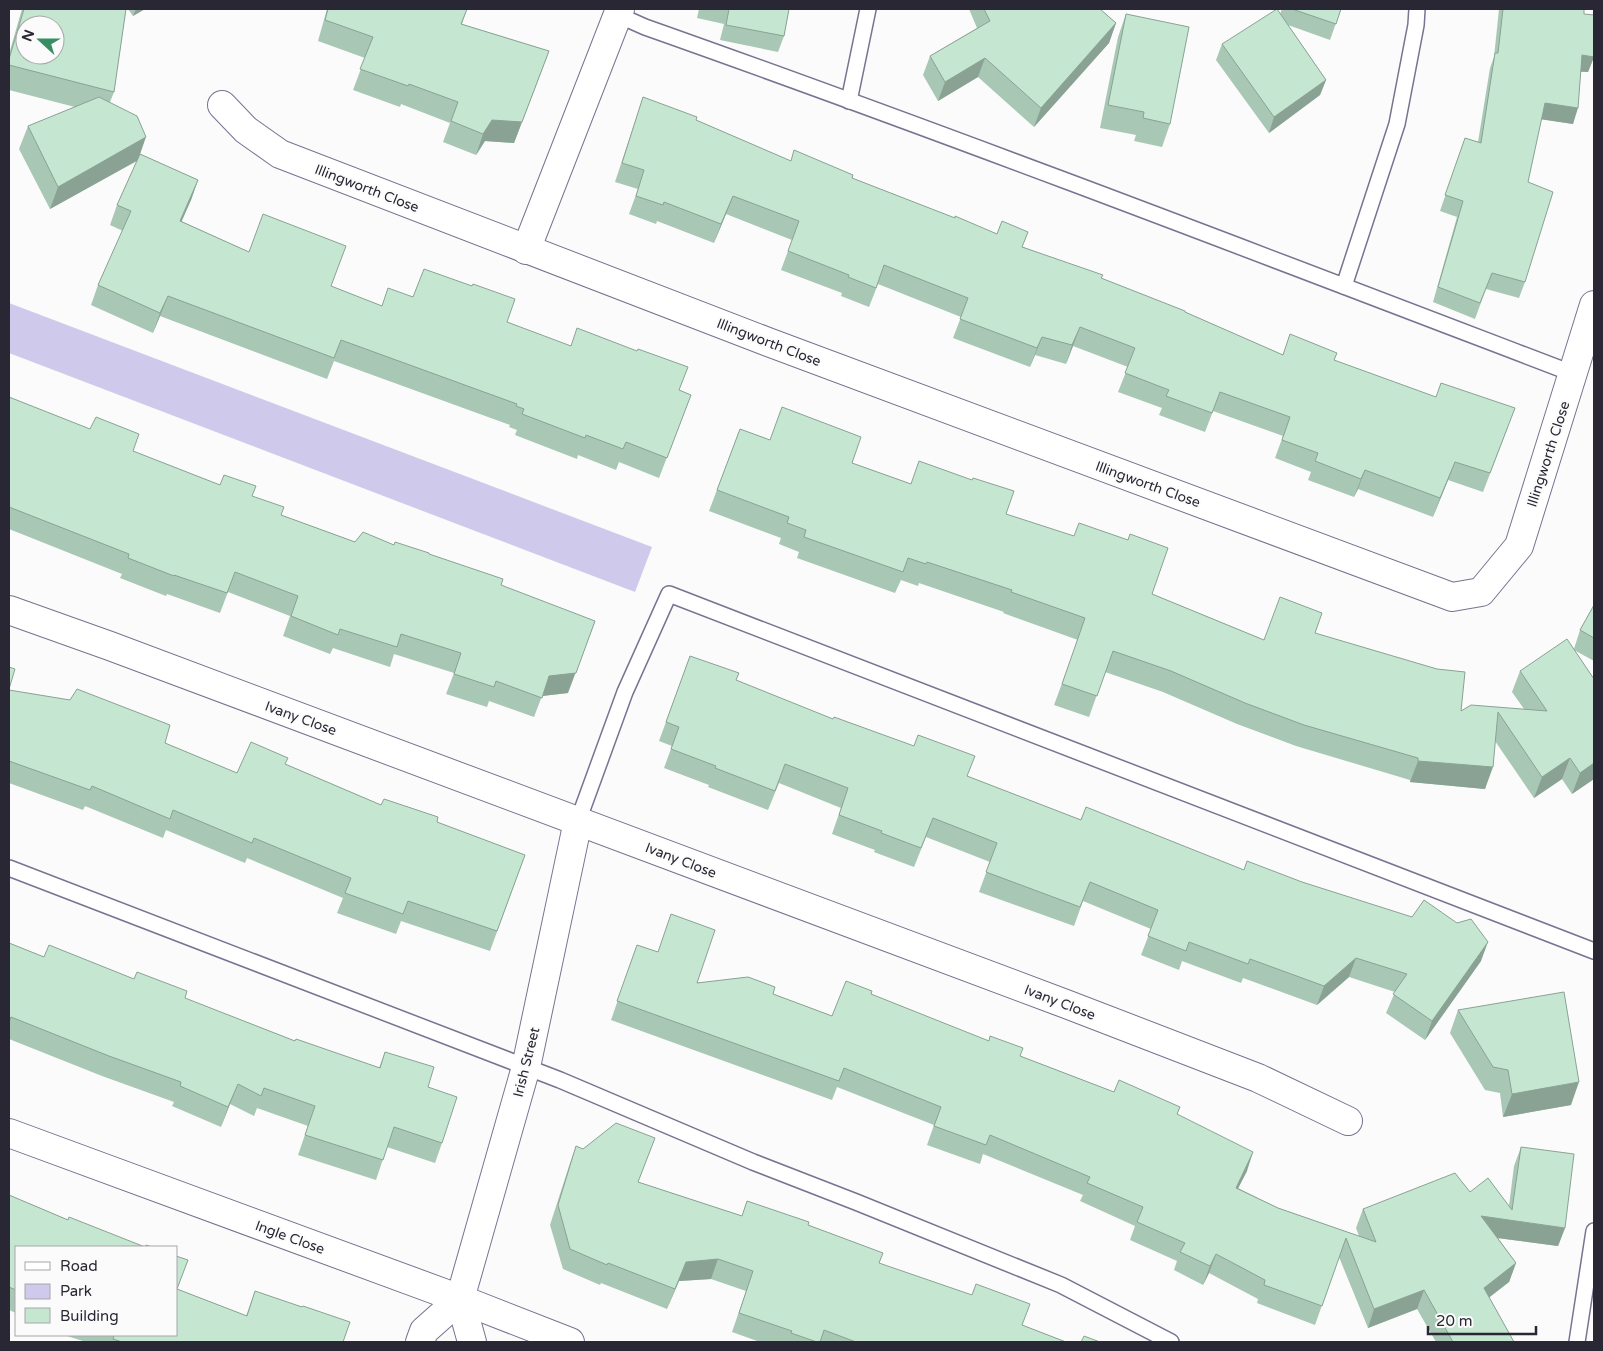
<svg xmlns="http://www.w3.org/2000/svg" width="1603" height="1351" font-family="'Varela Round',sans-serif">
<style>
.green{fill:#cfc9eb}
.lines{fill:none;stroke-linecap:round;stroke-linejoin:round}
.service-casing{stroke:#777390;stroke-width:18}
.minor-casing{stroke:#777390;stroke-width:30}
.service{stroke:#fff;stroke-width:15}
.minor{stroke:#fff;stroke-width:28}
.wall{fill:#a9c7b5}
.shaded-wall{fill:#8aa293}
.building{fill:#c5e7d2;stroke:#8aa293;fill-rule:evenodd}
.labels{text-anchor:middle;stroke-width:4;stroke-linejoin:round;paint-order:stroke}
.street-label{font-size:14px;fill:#292733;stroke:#fbfbfb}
</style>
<rect width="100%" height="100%" fill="#fbfbfb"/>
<polygon class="green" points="9,303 652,547 635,592 9,353"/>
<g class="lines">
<defs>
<g id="service">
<path d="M618,15L645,27C956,137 1265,256 1574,374"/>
<polyline points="849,101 868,9"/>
<polyline points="1344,286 1397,124 1416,25 1417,9"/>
<polyline points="578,821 625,692 669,594 1594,951"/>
<polyline points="9,868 560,1080 753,1162 856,1202 1061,1285 1171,1342"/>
<polyline points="1577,1342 1594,1231"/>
</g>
<g id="minor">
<polyline points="222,105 246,130 280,154 768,342 1452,597 1481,592 1519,546 1594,305"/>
<polyline points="526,250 620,9"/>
<polyline points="9,610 110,646 1066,1004 1258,1078 1348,1121"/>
<polyline points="9,1133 460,1299 570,1342"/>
<polyline points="420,1342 424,1331 460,1299"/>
<polyline points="472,1342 460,1299 526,1067 578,821"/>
</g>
</defs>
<use href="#service" class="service-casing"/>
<use href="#minor" class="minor-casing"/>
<use href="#service" class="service"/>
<use href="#minor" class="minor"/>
</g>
<g class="wall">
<polygon points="22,9 126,9 114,92 110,102 140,154 198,180 191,200 181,221 249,252 331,287 382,306 413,297 507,322 691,395 659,478 619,462 616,470 578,455 577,459 515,435 517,430 509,427 510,425 334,361 327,379 160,316 153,333 91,305 98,285 123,231 110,225 117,205 137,161 50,209 19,149 28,126 75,107 9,90 9,54"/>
<polygon points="128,9 145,9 133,16"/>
<polygon points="327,9 467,9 462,24 549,51 514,143 485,141 476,155 443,142 450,123 401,104 400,107 353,90 365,58 318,41"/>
<polygon points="699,9 789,9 784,36 778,52 720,40 724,24 697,18"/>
<polygon points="969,9 1100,9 1116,23 1109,43 1034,127 978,77 938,101 923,75 930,56 977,28"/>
<polygon points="1282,9 1341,9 1330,40 1288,25 1326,80 1320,95 1269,133 1216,60 1222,44 1280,14"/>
<polygon points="1499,9 1584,9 1584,14 1594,57 1588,72 1581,72 1573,124 1541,119 1528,182 1525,282 1519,298 1486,289 1475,319 1433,302 1457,217 1440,211 1465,138 1478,142 1490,68 1494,57"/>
<polygon points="1126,14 1170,124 1162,147 1134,141 1136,135 1100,128 1118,37"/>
<polygon points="643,97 790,161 852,178 1185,312 1283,355 1334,360 1508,427 1483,492 1448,480 1433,517 1358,489 1354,497 1308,480 1311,472 1275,458 1283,436 1213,411 1205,432 1159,415 1162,408 1118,392 1128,367 1073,346 1066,364 1035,355 1030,367 953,338 961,317 878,284 869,307 841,296 842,293 781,270 792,240 726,214 714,243 657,221 656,224 629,214 638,189 615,182"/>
<polygon points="9,397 133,451 220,485 252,496 281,515 355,542 394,545 429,554 501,585 568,693 542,696 534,717 489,701 487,707 446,694 454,673 394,654 390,667 333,648 330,654 283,636 290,616 228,592 220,613 167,594 166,596 120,578 122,574 9,529"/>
<polygon points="740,429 770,440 852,463 911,484 1006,514 1152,594 1264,640 1315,633 1461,711 1524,709 1512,692 1520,671 1574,649 1580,630 1594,605 1594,661 1574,650 1594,679 1594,779 1572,794 1562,779 1534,798 1495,741 1485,789 1410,782 1410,780 1296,746 1237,724 1163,692 1105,672 1089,717 1054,705 1078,640 1003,613 1004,612 919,583 918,586 901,580 895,593 797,558 799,552 779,544 781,538 709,511"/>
<polygon points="690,656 736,680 967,776 1081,820 1244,870 1481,961 1425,1040 1386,1013 1395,992 1349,977 1317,1005 1243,978 1241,983 1182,961 1179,970 1141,955 1151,929 1083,901 1074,926 979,892 990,862 926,837 914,867 874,852 875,850 832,834 841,808 779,783 768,810 708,787 709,785 664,768 672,746 659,741"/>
<polygon points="9,690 165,743 237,773 285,764 381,805 437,822 525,855 490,951 401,921 396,934 337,913 343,898 247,858 245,863 166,830 163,838 85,806 83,810 9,783"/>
<polygon points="9,943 44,957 134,979 295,1041 379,1068 385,1052 428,1087 442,1143 435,1163 387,1147 376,1180 298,1155 308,1126 257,1108 254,1116 230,1104 221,1127 172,1106 174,1102 102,1076 9,1039"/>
<polygon points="637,945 658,952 697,983 773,994 832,1016 871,994 1020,1056 1114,1092 1180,1107 1177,1114 1247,1171 1238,1188 1278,1208 1359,1236 1356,1228 1363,1209 1470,1192 1509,1206 1514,1166 1521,1147 1565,1228 1558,1246 1498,1238 1516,1263 1509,1282 1489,1297 1514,1342 1436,1342 1417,1309 1368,1328 1339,1257 1315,1325 1257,1303 1258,1299 1209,1273 1203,1285 1174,1270 1177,1261 1130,1240 1135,1226 1080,1201 1083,1195 983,1154 980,1164 927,1145 934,1125 837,1087 832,1100 611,1020"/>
<polygon points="1458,1010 1571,1105 1503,1117 1500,1093 1485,1090 1450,1033"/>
<polygon points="576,1146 583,1149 638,1182 742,1216 747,1201 808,1225 879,1264 1022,1325 1066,1342 760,1342 732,1332 746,1291 711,1279 679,1281 667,1309 601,1283 600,1285 563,1269 550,1225 569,1166"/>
<polygon points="9,1195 68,1220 145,1247 16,1247 16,1313 9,1310"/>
<polygon points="177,1289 246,1316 255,1291 343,1342 86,1342 64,1335 176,1335"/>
</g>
<g class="shaded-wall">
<polygon points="136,9 145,9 133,16"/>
<polygon points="1116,23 1109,43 1034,127 1041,108"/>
<polygon points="549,51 514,143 485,141 476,155 483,134 492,120"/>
<polygon points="1582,55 1594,57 1588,72 1576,71"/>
<polygon points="985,58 978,77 938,101 945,82"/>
<polygon points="1326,80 1320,95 1269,133 1274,117"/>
<polygon points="1545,103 1578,108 1573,124 1539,119"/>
<polygon points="146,137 138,160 50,209 58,187"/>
<polygon points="198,180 191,200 173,241 180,221"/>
<polygon points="733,196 726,214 714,243 721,224"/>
<polygon points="168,296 160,316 153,333 160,313"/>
<polygon points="1080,327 1073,346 1066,364 1072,345"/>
<polygon points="1042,337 1035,355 1030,367 1037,348"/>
<polygon points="1455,462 1448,480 1433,517 1440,498"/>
<polygon points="1365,470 1358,489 1354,497 1361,479"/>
<polygon points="595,621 568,693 542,696 549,676"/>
<polygon points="1570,758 1562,779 1534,798 1542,777"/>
<polygon points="1418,761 1493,767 1485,789 1410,782"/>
<polygon points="1594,763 1594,779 1572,794 1580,773"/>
<polygon points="1488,942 1481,961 1425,1040 1432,1021"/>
<polygon points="1356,958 1349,977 1317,1005 1324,986"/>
<polygon points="1579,1082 1571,1105 1503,1117 1512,1094"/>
<polygon points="238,1084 230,1104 221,1127 228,1107"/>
<polygon points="1253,1152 1247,1171 1229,1206 1236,1188"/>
<polygon points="1481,1216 1565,1228 1558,1246 1474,1235"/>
<polygon points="1216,1254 1209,1273 1203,1285 1210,1266"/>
<polygon points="718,1259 711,1279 679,1281 667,1309 686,1262"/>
<polygon points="1516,1263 1509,1282 1477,1307 1484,1288"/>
<polygon points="1424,1290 1417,1309 1368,1328 1374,1309"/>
</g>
<g class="building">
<path d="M24,9H126L114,92L9,65V59ZM25,25H55V55H25Z"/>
<polygon points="328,9 467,9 461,24 549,51 522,122 492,120 483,134 451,121 458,102 409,84 408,86 360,69 373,37 325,20"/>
<polygon points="729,9 789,9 784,36 726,25"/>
<polygon points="984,9 1100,9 1116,23 1041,108 985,58 945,82 930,56 990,21"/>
<polygon points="1277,9 1326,80 1274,117 1222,44"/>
<polygon points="1292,9 1341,9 1336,24"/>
<polygon points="1503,9 1584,9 1584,14 1594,15 1594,57 1582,55 1578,108 1545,103 1528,182 1553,192 1525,282 1492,273 1480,303 1438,287 1463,201 1445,195 1465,138 1481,143 1495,53 1498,53"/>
<polygon points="1126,14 1189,27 1170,124 1143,118 1144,112 1108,105"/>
<polygon points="99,97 137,116 146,137 58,187 28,126"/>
<polygon points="643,97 697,117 696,120 791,161 794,150 853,175 852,178 955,218 955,216 997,234 1002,221 1028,232 1022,247 1103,275 1101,278 1185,311 1185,312 1283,355 1290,334 1337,353 1334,360 1436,397 1441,383 1515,408 1490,473 1455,462 1440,498 1365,470 1361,479 1315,461 1318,453 1282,440 1290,417 1220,392 1212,413 1166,396 1169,390 1125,373 1135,348 1080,327 1072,345 1042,337 1037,348 960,319 968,298 884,265 876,288 848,277 849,275 788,251 799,221 733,196 721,224 664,202 663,205 636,196 644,170 622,163"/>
<polygon points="140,154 198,180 180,221 249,252 263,214 346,246 331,286 382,306 388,288 413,297 424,269 472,286 473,284 515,299 507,322 571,346 577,328 637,351 638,349 688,367 679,390 691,395 667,458 626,442 623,449 586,435 585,438 522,414 524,409 516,406 517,404 341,340 334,358 168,296 160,313 98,285 131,211 117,205"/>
<polygon points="9,397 90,429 96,417 139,434 133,451 220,485 224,475 256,486 252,496 284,507 281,515 355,542 363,532 394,545 395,542 429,553 429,554 503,579 501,585 595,621 576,673 549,676 542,698 496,681 494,687 454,674 461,653 401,634 397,647 340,629 338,635 291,616 298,596 235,572 227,593 174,575 174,576 128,558 129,554 9,507"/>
<polygon points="782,407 861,437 852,463 911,484 919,461 972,480 973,478 1014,491 1006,514 1074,536 1079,523 1128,540 1130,534 1168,548 1152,594 1264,640 1280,597 1322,613 1315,633 1437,669 1465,672 1461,711 1471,705 1547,711 1520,671 1567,639 1594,679 1594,763 1580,773 1570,758 1542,777 1498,712 1493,767 1418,761 1418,758 1304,725 1245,703 1171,671 1113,651 1097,696 1062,684 1085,618 1011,592 1012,590 927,562 926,564 908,558 903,572 804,537 806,530 787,523 789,517 717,490 740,429 770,440"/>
<polygon points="1594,605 1594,638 1580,630"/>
<polygon points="690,656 739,673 736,680 833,719 834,717 914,746 918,735 975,756 967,776 1081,820 1086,807 1244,870 1247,861 1302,882 1412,917 1424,900 1457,923 1471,919 1488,942 1432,1021 1393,994 1407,974 1356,958 1324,986 1250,959 1248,964 1189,942 1186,951 1148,936 1158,910 1090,882 1080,907 986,872 997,843 933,818 921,848 881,833 882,831 839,815 848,788 785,764 775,791 715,768 716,766 671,749 679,727 666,722"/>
<polygon points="9,667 15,669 9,689"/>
<polygon points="77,689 170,725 165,743 237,773 251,742 288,758 285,764 381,805 384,799 438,817 437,822 525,855 497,931 408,901 403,914 345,893 351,878 254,838 252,843 173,810 170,819 92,786 90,790 9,761 9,690 70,700"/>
<polygon points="671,914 715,930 697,983 748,977 775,987 773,994 832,1016 846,981 872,991 871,994 989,1041 990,1036 1023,1048 1020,1056 1114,1092 1119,1080 1180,1107 1177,1114 1253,1152 1236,1188 1278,1208 1376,1242 1363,1209 1455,1173 1470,1192 1488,1178 1512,1210 1521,1147 1574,1154 1565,1228 1481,1216 1516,1263 1484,1288 1514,1342 1453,1342 1424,1290 1374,1309 1346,1238 1322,1306 1264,1285 1265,1280 1216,1254 1210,1266 1180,1252 1185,1243 1137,1222 1143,1207 1087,1183 1090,1177 990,1135 986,1145 934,1126 941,1107 844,1068 839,1081 617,1001 637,945 658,952"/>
<polygon points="9,943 44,957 49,945 134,979 137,972 187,991 185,998 295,1041 296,1039 380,1068 385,1052 434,1067 428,1087 457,1097 442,1143 394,1127 383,1160 305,1135 315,1106 264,1088 261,1096 238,1084 228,1107 180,1086 181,1082 109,1056 11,1017 9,1022"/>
<polygon points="1564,992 1579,1082 1512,1094 1508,1070 1493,1067 1458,1010"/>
<polygon points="616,1123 655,1138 638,1182 742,1216 747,1201 809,1222 808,1225 883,1253 879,1263 972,1295 976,1284 1030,1304 1022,1325 1066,1342 856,1342 824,1330 820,1342 817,1342 791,1333 792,1331 739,1313 753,1271 718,1259 686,1262 675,1289 608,1263 607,1265 570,1249 558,1205 576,1146 583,1149"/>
<polygon points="9,1195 68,1220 69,1217 145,1247 146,1245 152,1247 16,1247 16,1290 9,1287"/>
<polygon points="176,1256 188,1260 177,1289 247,1316 255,1291 302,1307 303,1306 350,1322 343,1342 122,1342 113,1339 114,1335 176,1335"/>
<polygon points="1084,1336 1100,1342 1081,1342"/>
</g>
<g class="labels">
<g class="street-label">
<text transform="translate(367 188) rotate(21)" y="5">Illingworth Close</text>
<text transform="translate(769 342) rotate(21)" y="5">Illingworth Close</text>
<text transform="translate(1548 454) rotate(-72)" y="5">Illingworth Close</text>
<text transform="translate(1148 484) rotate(20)" y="5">Illingworth Close</text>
<text transform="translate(301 718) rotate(20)" y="5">Ivany Close</text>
<text transform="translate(681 860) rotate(21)" y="5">Ivany Close</text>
<text transform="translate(1060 1002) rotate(21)" y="5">Ivany Close</text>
<text transform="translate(526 1062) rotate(-76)" y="5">Irish Street</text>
<text transform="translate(290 1237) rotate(20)" y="5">Ingle Close</text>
</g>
</g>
<rect width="1603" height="1351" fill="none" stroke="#292733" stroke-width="20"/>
<rect x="15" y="1246" width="162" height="90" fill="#fbfbfb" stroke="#a7a6ab"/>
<rect x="25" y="1262" width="25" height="8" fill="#ffffff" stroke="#a7a6ab"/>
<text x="60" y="1271" font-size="15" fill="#292733">Road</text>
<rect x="25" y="1284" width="25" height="15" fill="#cfc9eb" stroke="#a7a6ab"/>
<text x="60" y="1296" font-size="15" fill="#292733">Park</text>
<rect x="25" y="1308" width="25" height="15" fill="#c5e7d2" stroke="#a7a6ab"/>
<text x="60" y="1321" font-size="15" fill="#292733">Building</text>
<g transform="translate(40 40) rotate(291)"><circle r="24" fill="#fbfbfb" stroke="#a7a6ab"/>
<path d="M0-4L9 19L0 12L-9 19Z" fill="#378e62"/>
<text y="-8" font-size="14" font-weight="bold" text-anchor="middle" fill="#292733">N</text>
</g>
<path d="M1428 1326v8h108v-8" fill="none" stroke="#292733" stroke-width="2.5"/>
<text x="1436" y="1326" font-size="15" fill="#292733" stroke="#fbfbfb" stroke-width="4" paint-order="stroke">20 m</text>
</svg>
